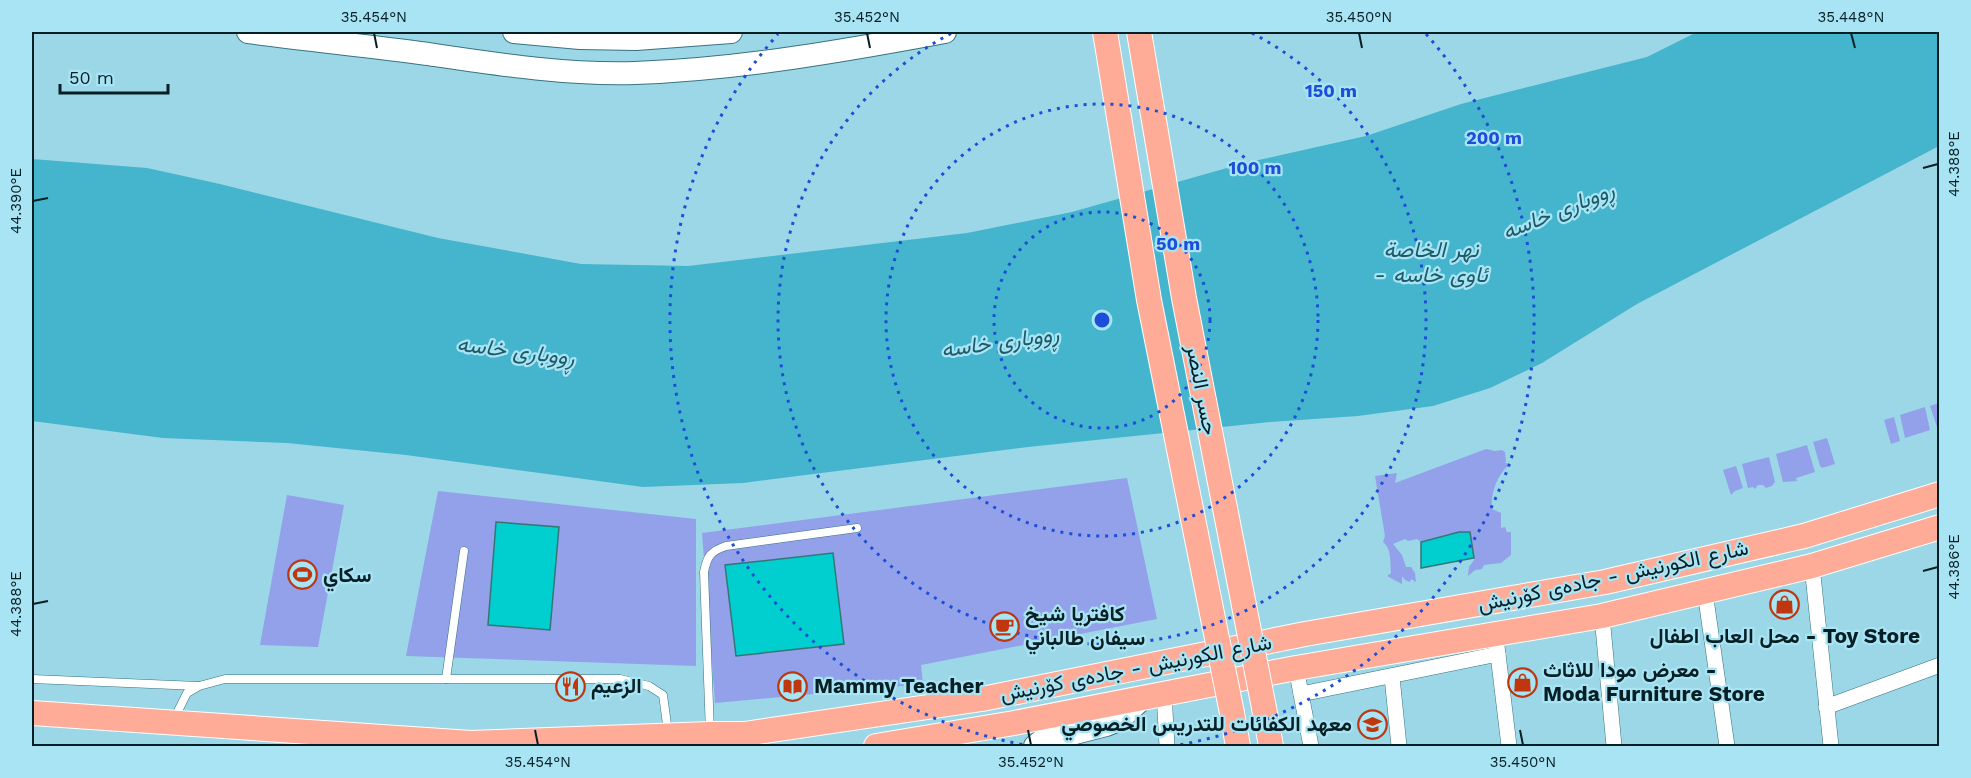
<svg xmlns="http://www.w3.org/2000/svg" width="1971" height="778" font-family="'Work Sans',Vazirmatn,sans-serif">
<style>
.green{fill:#93a1ea}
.water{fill:#45b4cd}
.building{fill:#00cecf;stroke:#367575;stroke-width:1.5}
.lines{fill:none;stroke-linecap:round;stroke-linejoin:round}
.lane-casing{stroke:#387381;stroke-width:9}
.street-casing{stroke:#387381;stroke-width:16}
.secondary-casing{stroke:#387381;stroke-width:24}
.primary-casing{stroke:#fff;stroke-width:26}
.lane{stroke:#fff;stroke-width:8}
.street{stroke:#fff;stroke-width:15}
.secondary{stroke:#fff;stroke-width:22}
.primary{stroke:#feac97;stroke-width:24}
.primary-bridge-casing{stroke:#fff;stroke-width:26;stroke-linecap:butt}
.primary-bridge{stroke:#feac97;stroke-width:24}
.ticks{fill:none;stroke:#061f25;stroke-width:2}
.ring{fill:none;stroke:#1d4ed8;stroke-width:3;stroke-dasharray:3 6}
.labels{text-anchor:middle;stroke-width:4.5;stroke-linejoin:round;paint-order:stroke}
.street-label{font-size:21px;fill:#061f25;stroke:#a8e4f4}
.poi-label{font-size:21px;font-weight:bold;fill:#061f25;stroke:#a8e4f4;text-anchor:start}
.water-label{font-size:22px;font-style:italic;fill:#1d5a68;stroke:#a8e4f4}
.centre{fill:#1d4ed8;stroke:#a8e4f4;stroke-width:3}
.ring-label{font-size:18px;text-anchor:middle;font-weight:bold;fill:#1d4ed8;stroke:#a8e4f4;stroke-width:4.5;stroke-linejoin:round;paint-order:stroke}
.neatline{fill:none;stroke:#061f25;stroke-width:2}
.ticks-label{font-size:15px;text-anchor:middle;fill:#061f25}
</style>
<rect width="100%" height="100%" fill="#9bd7e6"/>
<g class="green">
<polygon points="1939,403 1939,426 1937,427 1930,406"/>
<polygon points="1925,407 1930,430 1905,438 1900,415"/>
<polygon points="1894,417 1900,441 1891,444 1884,420"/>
<polygon points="1827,438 1835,464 1822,468 1820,466 1813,442"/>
<polygon points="1807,445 1815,472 1796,478 1797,481 1783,482 1776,454"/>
<path d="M1486,449L1495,451L1502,450L1505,452L1506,461L1505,463H1507L1508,466C1497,475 1490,495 1492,509L1501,513V528L1505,527L1507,532H1511V555L1501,563L1484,565L1482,569L1475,570L1468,576L1469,567L1474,560L1470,533L1467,531L1421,542L1417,539L1408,541L1405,539L1393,544L1402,555L1406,567H1411L1415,573L1416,582L1411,579L1410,582L1405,580L1402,576V584L1387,576L1391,573C1390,563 1392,549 1383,542L1385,536L1375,476L1397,473L1395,483Z"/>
<polygon points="1769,457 1775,482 1772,486 1766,488 1763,485 1758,485 1755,489 1753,487 1748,488 1742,464"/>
<polygon points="1736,466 1743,488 1735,491 1731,495 1723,470"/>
<polygon points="1127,478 1157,619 921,665 923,684 715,703 702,533"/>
<polygon points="438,491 696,519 696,666 406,656"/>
<polygon points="287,495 344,505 318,647 260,645"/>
</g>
<polygon class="water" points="1697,32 1939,32 1939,146 1637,304 1542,363 1490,388 1433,406 1358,416 1270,422 1028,447 743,483 643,487 406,455 287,443 163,438 32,421 32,159 147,168 220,184 438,238 581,264 688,266 967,233 1072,212 1241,164 1366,136 1461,104 1647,57"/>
<g class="building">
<polygon points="496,522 559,527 550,630 488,625"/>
<polygon points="1459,532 1470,532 1474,558 1421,568 1421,542"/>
<polygon points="833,553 844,644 736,656 725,565"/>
</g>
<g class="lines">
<defs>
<g id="lane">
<polyline points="32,679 198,686"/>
<polyline points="446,679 464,551"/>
<polyline points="174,719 187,693 199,686 225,679 620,679 649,686 663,695 668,732"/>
<path d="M710,732L704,572C707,556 711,551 726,546L857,528"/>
</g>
<g id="street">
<polyline points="1812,566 1831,746"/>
<polyline points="1705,592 1727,746"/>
<polyline points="1602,616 1614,746"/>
<polyline points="1497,646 1509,746"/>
<polyline points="1296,668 1311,746"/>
<polyline points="1392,677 1399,746"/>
<polyline points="1164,693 1167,746"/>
<polyline points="1301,694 1498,654"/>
<polyline points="1826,707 1940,665"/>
</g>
<g id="secondary">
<path d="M248,32C308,40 368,46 428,54C496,64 566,75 635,73C740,69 843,51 945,32"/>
<polyline points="514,32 580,38 636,39 731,32"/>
<polyline points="1035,746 1040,742 1106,725 1119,720 1143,698"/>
</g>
<g id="primary">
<polyline points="1264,708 1271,746"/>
<polyline points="32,713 471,743 710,734 744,734 982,699 1305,634 1605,582 1804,536 1940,494"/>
<polyline points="1232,713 1238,746"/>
<polyline points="876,746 1014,723 1296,668 1602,616 1812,566 1940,527"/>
</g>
</defs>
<use href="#lane" class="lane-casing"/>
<use href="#street" class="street-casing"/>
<use href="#secondary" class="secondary-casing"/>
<use href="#primary" class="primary-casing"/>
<use href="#lane" class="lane"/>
<use href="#street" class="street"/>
<use href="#secondary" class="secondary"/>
<use href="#primary" class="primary"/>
<defs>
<g id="primary-bridge">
<polyline points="1105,32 1149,300 1232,713"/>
<polyline points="1139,32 1184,298 1264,708"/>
</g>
</defs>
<use href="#primary-bridge" class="primary-bridge-casing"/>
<use href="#primary-bridge" class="primary-bridge"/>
</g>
<path class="ticks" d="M374,33L377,48M867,33L870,48M1359,33L1362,48M1851,33L1855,48M1923,168L1938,164M33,201L48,198M1923,571L1938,567M33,604L48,601M535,730L538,745M1028,730L1031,745M1520,730L1523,745"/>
<g class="ring">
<circle cx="1102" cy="320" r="108"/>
<circle cx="1102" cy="320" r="216"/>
<path d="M1252 33A324 324 0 1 1 952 33"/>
<path d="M1031 746A432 432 0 0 1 778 34M1426 34A432 432 0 0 1 1173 746"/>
</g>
<defs>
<symbol id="stadium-ring" viewBox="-11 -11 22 22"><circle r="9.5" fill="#a8e4f4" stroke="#c0370f" stroke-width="1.5"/><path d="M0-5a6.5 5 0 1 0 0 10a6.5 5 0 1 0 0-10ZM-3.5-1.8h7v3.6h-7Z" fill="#c0370f"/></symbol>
<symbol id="shop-ring" viewBox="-11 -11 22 22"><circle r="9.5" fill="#a8e4f4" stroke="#c0370f" stroke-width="1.5"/><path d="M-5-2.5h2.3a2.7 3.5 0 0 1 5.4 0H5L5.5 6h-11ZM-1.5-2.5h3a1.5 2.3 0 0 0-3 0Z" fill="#c0370f"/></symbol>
<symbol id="cafe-ring" viewBox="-11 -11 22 22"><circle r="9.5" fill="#a8e4f4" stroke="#c0370f" stroke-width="1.5"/><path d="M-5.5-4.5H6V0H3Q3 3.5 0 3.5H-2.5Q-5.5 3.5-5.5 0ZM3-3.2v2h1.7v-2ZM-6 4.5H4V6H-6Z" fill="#c0370f"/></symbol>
<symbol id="restaurant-ring" viewBox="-11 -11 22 22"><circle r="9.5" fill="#a8e4f4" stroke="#c0370f" stroke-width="1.5"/><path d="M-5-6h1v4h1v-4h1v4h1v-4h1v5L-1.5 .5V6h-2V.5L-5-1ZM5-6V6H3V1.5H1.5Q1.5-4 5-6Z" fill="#c0370f"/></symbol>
<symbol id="library-ring" viewBox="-11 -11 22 22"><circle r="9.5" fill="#a8e4f4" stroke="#c0370f" stroke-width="1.5"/><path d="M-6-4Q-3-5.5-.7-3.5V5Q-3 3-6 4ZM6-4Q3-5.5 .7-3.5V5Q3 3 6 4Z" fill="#c0370f"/></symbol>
<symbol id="school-ring" viewBox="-11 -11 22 22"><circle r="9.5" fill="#a8e4f4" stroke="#c0370f" stroke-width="1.5"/><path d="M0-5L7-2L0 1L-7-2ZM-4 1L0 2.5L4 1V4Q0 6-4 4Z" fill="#c0370f"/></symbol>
</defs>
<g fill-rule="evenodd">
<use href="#stadium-ring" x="286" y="558" width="33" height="33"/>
<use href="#shop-ring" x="1768" y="588" width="33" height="33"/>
<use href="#cafe-ring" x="988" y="610" width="33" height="33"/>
<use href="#shop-ring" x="1506" y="666" width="33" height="33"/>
<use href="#restaurant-ring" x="554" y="670" width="33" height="33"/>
<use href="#library-ring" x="776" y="670" width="33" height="33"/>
<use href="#school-ring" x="1356" y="708" width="33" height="33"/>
</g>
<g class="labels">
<g class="street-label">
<text transform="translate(1202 390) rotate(79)" y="7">جسر النصر</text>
<text transform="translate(1613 576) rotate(-12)" y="7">شارع الكورنيش - جادەی کۆرنیش</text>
<text transform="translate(1136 668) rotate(-11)" y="7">شارع الكورنيش - جادەی کۆرنیش</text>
</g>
<g class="poi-label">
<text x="323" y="582">سكاي</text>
<text x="1025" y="621">كافتريا شيخ<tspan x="1025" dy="24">سيفان طالباني</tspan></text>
<text x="1785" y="643" text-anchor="middle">محل العاب اطفال - Toy Store</text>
<text x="1543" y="677">معرض مودا للاثاث -<tspan x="1543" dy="24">Moda Furniture Store</tspan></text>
<text x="591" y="693">الزعيم</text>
<text x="814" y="693">Mammy Teacher</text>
<text x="1352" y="731" text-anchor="end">معهد الكفائات للتدريس الخصوصي</text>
</g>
<g class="water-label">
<text transform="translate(1558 210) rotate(-22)" y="8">ڕووباری خاسە</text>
<text x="1431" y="257">نهر الخاصة<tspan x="1431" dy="25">- ئاوی خاسە</tspan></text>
<text transform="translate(1000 341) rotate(-8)" y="8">ڕووباری خاسە</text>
<text transform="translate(516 350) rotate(7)" y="8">ڕووباری خاسە</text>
</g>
</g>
<circle cx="1102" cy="320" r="9" class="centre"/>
<g class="ring-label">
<text x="1331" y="97">150 m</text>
<text x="1494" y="144">200 m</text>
<text x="1255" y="174">100 m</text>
<text x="1178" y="250">50 m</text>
</g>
<rect width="1971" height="778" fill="none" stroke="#a8e4f4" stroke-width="66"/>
<path d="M60 84v9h108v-9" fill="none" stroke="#061f25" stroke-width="3"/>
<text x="69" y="84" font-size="18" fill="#061f25" stroke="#a8e4f4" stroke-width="4.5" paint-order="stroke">50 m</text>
<rect x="33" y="33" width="1905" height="712" class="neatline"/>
<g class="ticks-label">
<text x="374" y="22">35.454°N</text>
<text x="867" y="22">35.452°N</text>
<text x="1359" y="22">35.450°N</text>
<text x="1851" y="22">35.448°N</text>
<text transform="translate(1954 164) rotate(-90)" y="5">44.388°E</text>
<text transform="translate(16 201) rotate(-90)" y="5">44.390°E</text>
<text transform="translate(1954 567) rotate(-90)" y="5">44.386°E</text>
<text transform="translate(16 604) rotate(-90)" y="5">44.388°E</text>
<text x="538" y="767">35.454°N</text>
<text x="1031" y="767">35.452°N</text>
<text x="1523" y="767">35.450°N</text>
</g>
</svg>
